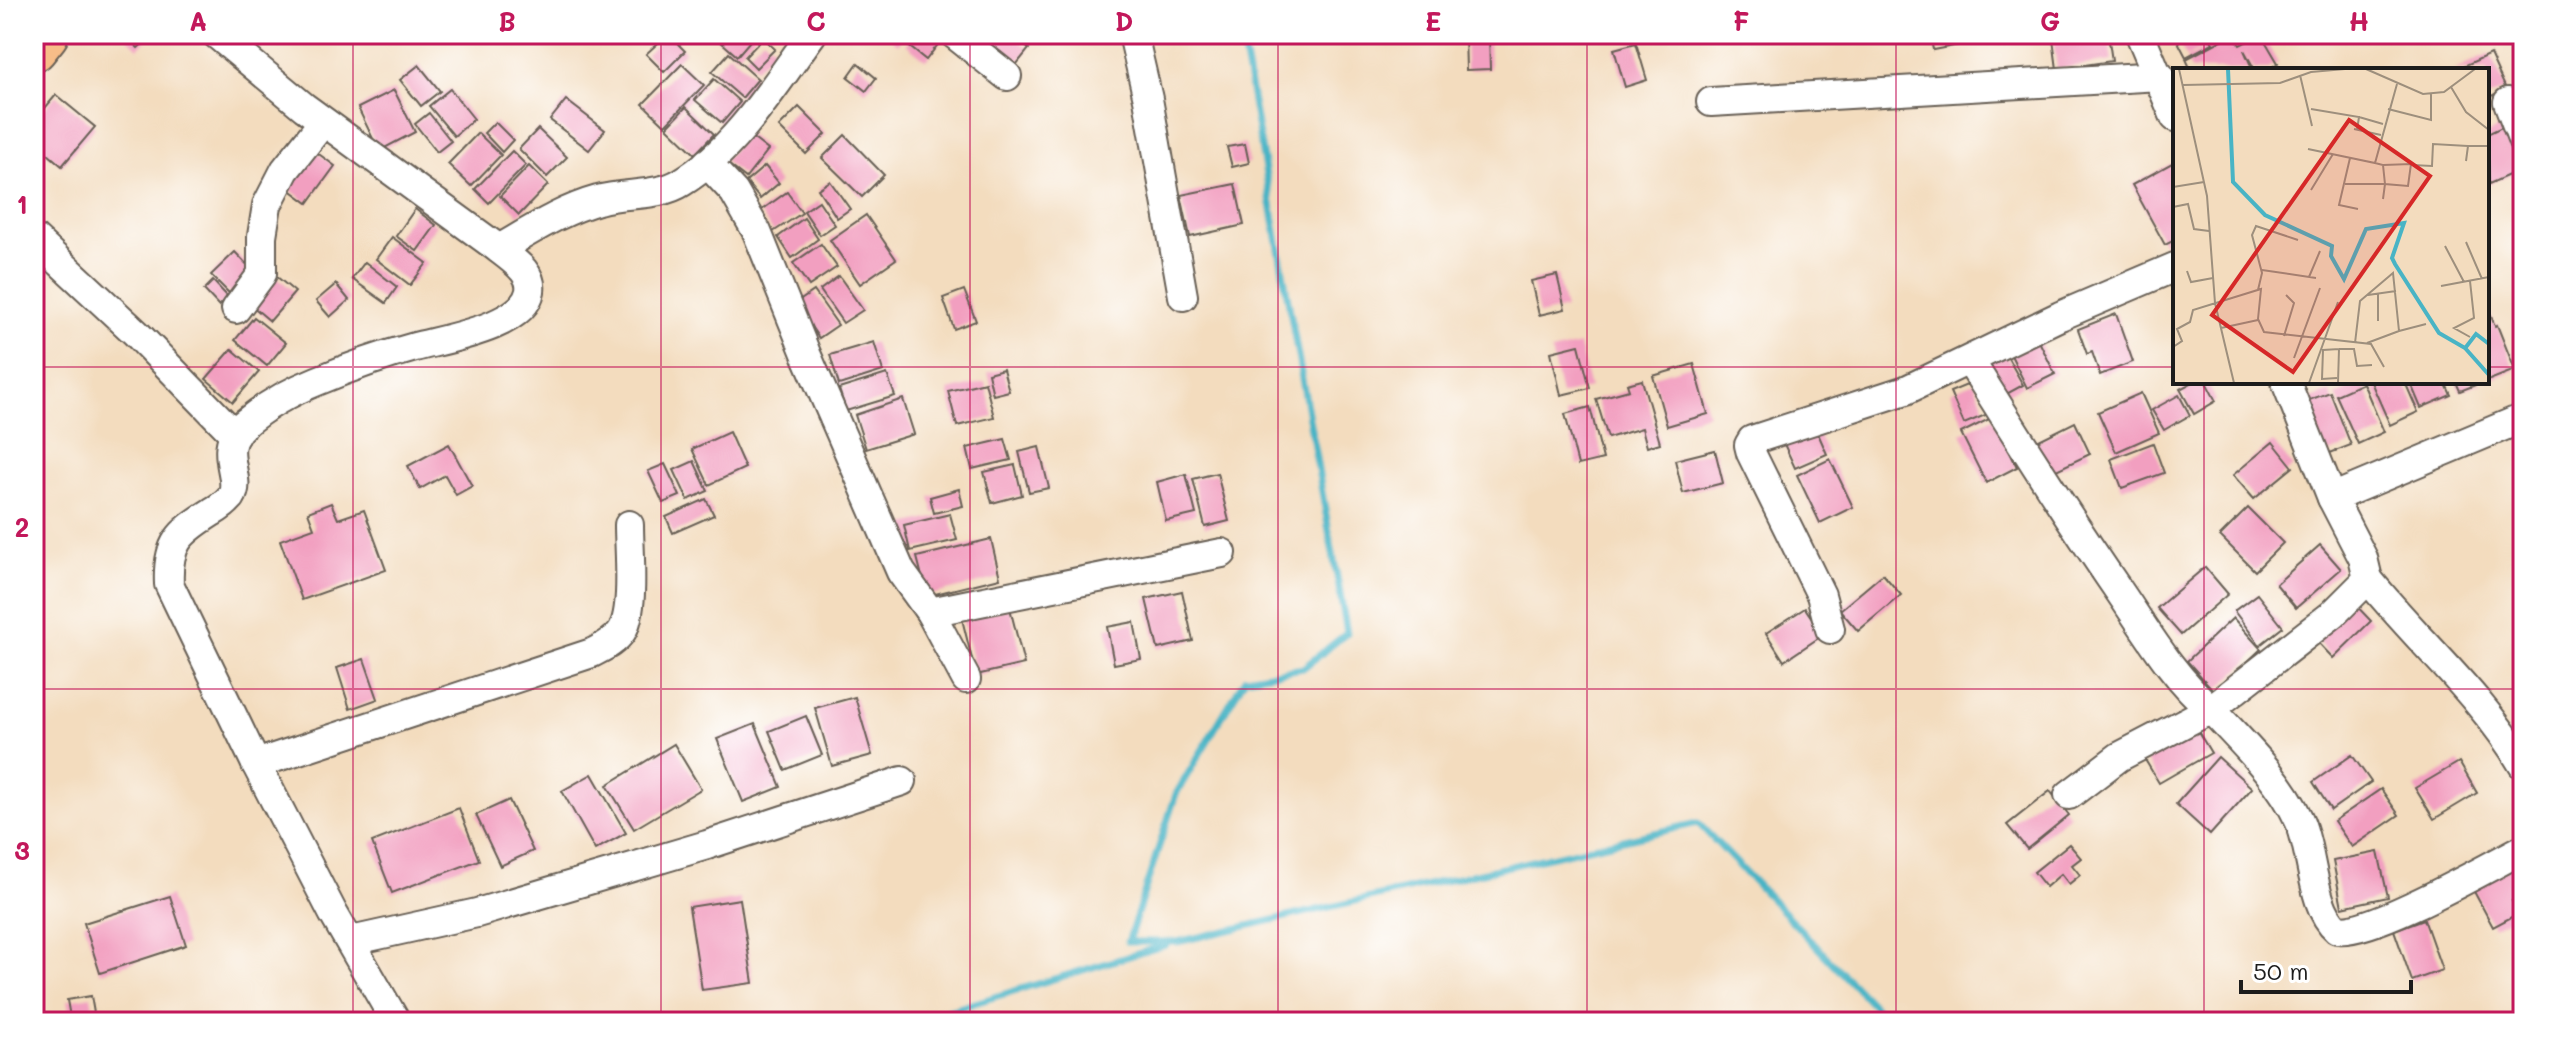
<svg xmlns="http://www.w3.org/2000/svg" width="2557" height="1056" font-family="Mali,sans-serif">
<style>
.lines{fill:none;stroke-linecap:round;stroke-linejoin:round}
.stream{stroke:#48b4c5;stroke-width:7}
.building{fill:#f29fc0}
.minor-casing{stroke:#675f55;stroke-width:32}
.trunk-casing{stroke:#675f55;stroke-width:48}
.minor{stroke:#fff;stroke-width:28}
.trunk{stroke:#f8bd88;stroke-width:44}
.grid{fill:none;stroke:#c2185b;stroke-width:2;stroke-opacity:0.55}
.inset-river{fill:none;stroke:#48b4c5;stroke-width:4}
.inset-road{fill:none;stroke:#9d8f7d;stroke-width:2}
.view{fill:#d62828;fill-opacity:0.15;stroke:#d62828;stroke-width:4}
.inset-edge{fill:none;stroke:#1c1c1c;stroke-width:4}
.neatline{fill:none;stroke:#c2185b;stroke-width:3}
.grid-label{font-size:26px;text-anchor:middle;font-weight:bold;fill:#c2185b}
</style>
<rect width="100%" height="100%" fill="#fff"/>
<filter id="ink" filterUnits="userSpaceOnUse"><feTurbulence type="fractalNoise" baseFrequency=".0125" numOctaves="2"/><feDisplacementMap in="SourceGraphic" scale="16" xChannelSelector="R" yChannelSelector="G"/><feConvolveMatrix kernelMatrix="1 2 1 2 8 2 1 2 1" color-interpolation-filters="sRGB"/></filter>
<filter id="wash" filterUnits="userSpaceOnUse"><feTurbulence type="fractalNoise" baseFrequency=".006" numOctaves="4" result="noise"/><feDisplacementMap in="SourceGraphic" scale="32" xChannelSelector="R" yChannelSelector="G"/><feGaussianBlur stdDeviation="1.8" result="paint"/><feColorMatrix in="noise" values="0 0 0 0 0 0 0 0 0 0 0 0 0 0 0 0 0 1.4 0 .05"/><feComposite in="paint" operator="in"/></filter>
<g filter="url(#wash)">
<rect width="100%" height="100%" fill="#f3dcbe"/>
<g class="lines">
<g class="stream">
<polyline points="1241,34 1347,633 1303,668 1245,678 1176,794 1128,942 1177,942 1698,823 1889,1022"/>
<polyline points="912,1022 1166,945"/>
</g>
</g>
<g id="blocks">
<g class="building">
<polygon points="124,34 153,34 138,48"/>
<polygon points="668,34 685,51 664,72 646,54"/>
<polygon points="712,34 756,34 737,56"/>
<polygon points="885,34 906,34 898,44"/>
<polygon points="913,34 946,34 926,60 906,44"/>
<polygon points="966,34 1010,34 1029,49 1012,70"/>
<polygon points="1465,34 1489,34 1490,69 1466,70"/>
<polygon points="1930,34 1978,34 1979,41 1933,50"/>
<polygon points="2087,34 2108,34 2112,61 2057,69 2053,39"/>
<polygon points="2174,34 2208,34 2213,43 2186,57"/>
<polygon points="2233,34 2240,45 2261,34 2278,63 2267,70 2255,70 2244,50 2253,70 2191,70 2186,59"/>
<polygon points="763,38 775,49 756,68 745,57"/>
<polygon points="1636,43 1647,80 1625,87 1614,49"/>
<polygon points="729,53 758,79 742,98 712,72"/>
<polygon points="2490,54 2506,89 2487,98 2487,70 2455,70"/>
<polygon points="858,63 876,78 866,91 848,77"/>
<polygon points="682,64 704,85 665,125 643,104"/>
<polygon points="419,65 440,91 421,106 400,80"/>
<polygon points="714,79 740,102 722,123 695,100"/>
<polygon points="450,89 474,119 454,136 429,106"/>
<polygon points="394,90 415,132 379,151 358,108"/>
<polygon points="56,95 95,127 62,166 34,142 34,121"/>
<polygon points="566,100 605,130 589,150 550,120"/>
<polygon points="686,107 714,134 695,154 667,127"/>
<polygon points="799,107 826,134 806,154 779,127"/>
<polygon points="429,113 451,141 437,152 415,124"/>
<polygon points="495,122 513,140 502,152 484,133"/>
<polygon points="2506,125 2520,156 2512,159 2518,171 2489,184 2487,134"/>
<polygon points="538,129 567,157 547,177 519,149"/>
<polygon points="478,133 501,155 471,186 448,164"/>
<polygon points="746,133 768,150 746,178 724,161"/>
<polygon points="845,135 884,175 862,197 822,158"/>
<polygon points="1245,144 1249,163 1232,167 1227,147"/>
<polygon points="312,149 335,166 308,203 285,186"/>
<polygon points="512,151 526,165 489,203 475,189"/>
<polygon points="2172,163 2175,168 2175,240 2165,245 2132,185"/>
<polygon points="529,166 548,185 519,215 500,196"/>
<polygon points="765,166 779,183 760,199 746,182"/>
<polygon points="830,181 850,209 837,218 818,189"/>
<polygon points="1235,184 1244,225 1190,237 1181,195"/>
<polygon points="787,192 802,213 773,232 759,212"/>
<polygon points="819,201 835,225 820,235 804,211"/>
<polygon points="415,209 436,225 417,251 396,236"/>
<polygon points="866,215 896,259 860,284 830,240"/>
<polygon points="804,218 818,239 792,258 778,237"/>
<polygon points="2523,227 2523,253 2514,231"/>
<polygon points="392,237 427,263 410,285 376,259"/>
<polygon points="821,244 837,267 809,286 793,263"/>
<polygon points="235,252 254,272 231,295 211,275"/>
<polygon points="365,262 397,287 386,303 352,279"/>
<polygon points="1557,275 1565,309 1539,315 1531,281"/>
<polygon points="276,276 295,292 270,321 251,305"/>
<polygon points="839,276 863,310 843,323 820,290"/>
<polygon points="213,281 228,297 219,306 204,290"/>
<polygon points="336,284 349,300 330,317 316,301"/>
<polygon points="964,290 976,321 954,329 943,298"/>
<polygon points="814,291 838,325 819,338 795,304"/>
<polygon points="2487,307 2495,326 2497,325 2515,370 2487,381"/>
<polygon points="2116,314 2133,362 2100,375 2092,352 2087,354 2078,329"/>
<polygon points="254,317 286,343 267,366 235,340"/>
<polygon points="2038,339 2055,374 2027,388 2010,353"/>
<polygon points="874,342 883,371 839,385 830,355"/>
<polygon points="1579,345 1590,388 1561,395 1551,352"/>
<polygon points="232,349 259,372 233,402 206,379"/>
<polygon points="2003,349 2023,385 2003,396 1983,360"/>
<polygon points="1694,364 1708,414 1667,426 1653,376"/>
<polygon points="1003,369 1009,391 993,395 988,373"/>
<polygon points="887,374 895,396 846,411 839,389"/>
<polygon points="1642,380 1660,443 1647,447 1642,428 1608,438 1596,399 1629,390 1627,384"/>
<polygon points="985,382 994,417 957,426 948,391"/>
<polygon points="1974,382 1988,414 1964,424 1950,392"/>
<polygon points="2193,382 2206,382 2216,401 2194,414 2180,389"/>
<polygon points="2371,382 2405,382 2418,412 2390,425"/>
<polygon points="2410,382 2445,382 2451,395 2421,408"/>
<polygon points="2456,382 2483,382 2460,391"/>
<polygon points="2363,383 2384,432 2358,444 2336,395"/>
<polygon points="2330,392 2351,445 2325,455 2304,402"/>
<polygon points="2141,393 2159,433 2116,452 2098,412"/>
<polygon points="2179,395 2190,415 2164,430 2152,410"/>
<polygon points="903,399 914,434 866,449 855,415"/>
<polygon points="1590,407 1603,459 1578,465 1565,414"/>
<polygon points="1993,417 2017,467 1986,483 1961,433"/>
<polygon points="2075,422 2090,454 2050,473 2035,442"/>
<polygon points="1816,429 1827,454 1795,468 1784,444"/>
<polygon points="729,432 745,468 709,485 692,449"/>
<polygon points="1005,439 1011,460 972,469 967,448"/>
<polygon points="2273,442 2293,467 2254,499 2233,475"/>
<polygon points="2153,443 2164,473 2122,488 2111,459"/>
<polygon points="449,444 472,486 456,495 445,475 420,489 408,466"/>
<polygon points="1039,447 1049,488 1029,492 1019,452"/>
<polygon points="1715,450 1723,483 1683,493 1675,460"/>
<polygon points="1830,459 1853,507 1820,523 1797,475"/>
<polygon points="694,461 708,491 688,500 674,470"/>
<polygon points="665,464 680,496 663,503 648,471"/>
<polygon points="1015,465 1022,495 992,503 984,472"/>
<polygon points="1217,473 1229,521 1205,527 1193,479"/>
<polygon points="1186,474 1196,514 1166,521 1157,482"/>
<polygon points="959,489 963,506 934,513 930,497"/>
<polygon points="706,499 714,515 673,533 666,517"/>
<polygon points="331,503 338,519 364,510 386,570 302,600 280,540 314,528 308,512"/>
<polygon points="2248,508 2283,543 2255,571 2220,536"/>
<polygon points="950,514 957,540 910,551 904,525"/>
<polygon points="991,539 1000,578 927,596 917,557"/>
<polygon points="2320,545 2341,569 2296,608 2276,584"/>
<polygon points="2205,567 2228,594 2181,635 2157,608"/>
<polygon points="1883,574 1901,595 1858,631 1840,610"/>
<polygon points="1182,591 1193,641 1158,649 1146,599"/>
<polygon points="2257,594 2283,627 2260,645 2234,611"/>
<polygon points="2351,600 2371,621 2333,658 2313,637"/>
<polygon points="1010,608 1024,664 976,675 962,619"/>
<polygon points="1805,608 1823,635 1784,661 1766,633"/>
<polygon points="2233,618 2261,649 2215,692 2187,661"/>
<polygon points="1134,622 1141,659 1114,664 1107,627"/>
<polygon points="364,659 378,699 350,709 337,668"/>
<polygon points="855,697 872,755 832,766 815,708"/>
<polygon points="806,716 822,755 785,770 769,731"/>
<polygon points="2193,723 2211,753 2159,783 2141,753"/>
<polygon points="755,724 781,787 743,802 717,739"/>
<polygon points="674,744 701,789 634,829 607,785"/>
<polygon points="2352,755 2371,782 2331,810 2313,782"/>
<polygon points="2218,757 2252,788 2210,835 2176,804"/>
<polygon points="2459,762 2477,793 2434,819 2415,788"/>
<polygon points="592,774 626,833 595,850 562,791"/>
<polygon points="2381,789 2399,815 2352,847 2334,821"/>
<polygon points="2050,791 2069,815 2027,849 2007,825"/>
<polygon points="509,800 533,851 500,866 476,815"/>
<polygon points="459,808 479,860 392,893 372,842"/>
<polygon points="2069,844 2081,858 2072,865 2080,875 2069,884 2061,874 2046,887 2034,872"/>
<polygon points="2378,852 2388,897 2342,907 2333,861"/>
<polygon points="2512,864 2523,884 2523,895 2512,901 2519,913 2493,927 2471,886"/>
<polygon points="170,896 186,945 100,973 84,923"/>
<polygon points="740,899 753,983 702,990 689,907"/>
<polygon points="2424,919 2442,970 2412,981 2394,930"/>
<polygon points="91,996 94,1013 70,1017 67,1000"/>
</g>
</g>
</g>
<g filter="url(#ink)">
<use href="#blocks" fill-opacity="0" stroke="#675f55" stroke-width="2"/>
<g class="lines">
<defs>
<g id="minor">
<path d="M216,34L304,107L499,249C512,260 533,272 530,291C524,327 444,339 415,347C382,356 348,368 317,381C292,391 265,406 244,424C214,449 244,478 231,497C226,503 219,508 212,512C179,533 167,543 169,584L256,764L333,913L396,1022"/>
<polyline points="954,34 1007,76"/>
<polyline points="1133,34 1148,99 1183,296"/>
<polyline points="2140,34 2175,117"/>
<polyline points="1711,102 2160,76"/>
<polyline points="2508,102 2523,141"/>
<polyline points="707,163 734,192 757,232 807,356 901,572 930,612 966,679"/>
<polyline points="34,238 136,333 235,435"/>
<path d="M499,249C532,230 562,210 598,200C624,192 659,197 682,182C735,150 776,83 812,34"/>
<polyline points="236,309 262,274 262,236 267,205 285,170 323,122"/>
<path d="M1970,361C2018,438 2066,514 2117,588C2146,630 2172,676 2211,709L2119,757L2069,795"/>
<polyline points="2286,382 2332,498 2523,418"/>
<path d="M2332,498L2363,558L2368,579L2333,614L2211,709C2243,744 2279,777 2299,820C2313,850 2311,907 2337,929C2368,936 2490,866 2523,849"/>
<path d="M2368,579C2419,642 2481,695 2523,765"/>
<polyline points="930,612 1222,553"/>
<polyline points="1830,629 1821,595 1751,453 1749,445 1752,440 1906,390 2060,316 2175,267"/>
<path d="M256,764L592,653C603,647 615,642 622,631C635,609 629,552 629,525"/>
<polyline points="351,941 477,913 707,845 902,781"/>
</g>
<polyline id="trunk" points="34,49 46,34"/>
</defs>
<use href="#minor" class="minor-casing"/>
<use href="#trunk" class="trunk-casing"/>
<use href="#minor" class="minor"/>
<use href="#trunk" class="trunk"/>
</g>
</g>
<path class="grid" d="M353,34V1022M661,34V1022M970,34V1022M1278,34V1022M1587,34V1022M1896,34V1022M2204,34V70M34,367H2175M2487,367H2523M2204,382V1022M34,689H2523"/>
<g transform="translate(2173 68)">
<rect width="316" height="316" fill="#f3dcbe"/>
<path class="inset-river" d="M55,1L60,114L92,147L159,178L158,188L171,211L193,161L231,155L219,190L222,196L266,265L292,280L316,307M293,279L303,266L316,276"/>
<path class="inset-road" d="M6,1L34,128L42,235L61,315M193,1L250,26L271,24L302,1M127,7L139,58M10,17L107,15L138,4L172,1M278,19L293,44L316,62M138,41L186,49L184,62M215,41L258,52V26M186,49L210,56M181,61L208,67M135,81L202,95L224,16M177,90L166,137L185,141M293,93L295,78H316M202,95L210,97L212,116L235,118L238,96L210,97M239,97L259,98L260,76L295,78M172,116H212L210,131M0,119L31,114M138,122L160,86M0,139L15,136L21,161L36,163M293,174L309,211M272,178L291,214M89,202L143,210M14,203L18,214L40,210M136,209L147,183M297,213L301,250L281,260L297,269M268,218L316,209M85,222L89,205L79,167L83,158L125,172M195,227L223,223M205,253V225M48,260L85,252M226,263L253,256M111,268L121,235L113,227M182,275L187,233L220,205L226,263L194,275M0,279L9,273L4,261L17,254L20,242L88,221L85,251L91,264L198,276L211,299M166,281H181L184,298L199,297M121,290L147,220M164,310L149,311L150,282L166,281L165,315M136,315L165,234"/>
<path class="view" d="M176,52L257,108L120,304L39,247Z"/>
<rect width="316" height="316" class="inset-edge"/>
</g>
<rect width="2557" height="1056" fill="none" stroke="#fff" stroke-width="88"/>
<path d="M2241 980v12h170v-12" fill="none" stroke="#1c1c1c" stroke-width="4"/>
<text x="2253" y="980" font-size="24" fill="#1c1c1c" stroke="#ffffff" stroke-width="6" paint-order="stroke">50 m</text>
<rect x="44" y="44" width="2469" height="968" class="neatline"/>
<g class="grid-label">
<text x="198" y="31">A</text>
<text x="507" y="31">B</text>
<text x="816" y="31">C</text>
<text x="1124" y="31">D</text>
<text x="1433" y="31">E</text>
<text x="1741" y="31">F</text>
<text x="2050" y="31">G</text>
<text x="2359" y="31">H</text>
<text x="22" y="214">1</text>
<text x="22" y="537">2</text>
<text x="22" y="860">3</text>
</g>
</svg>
